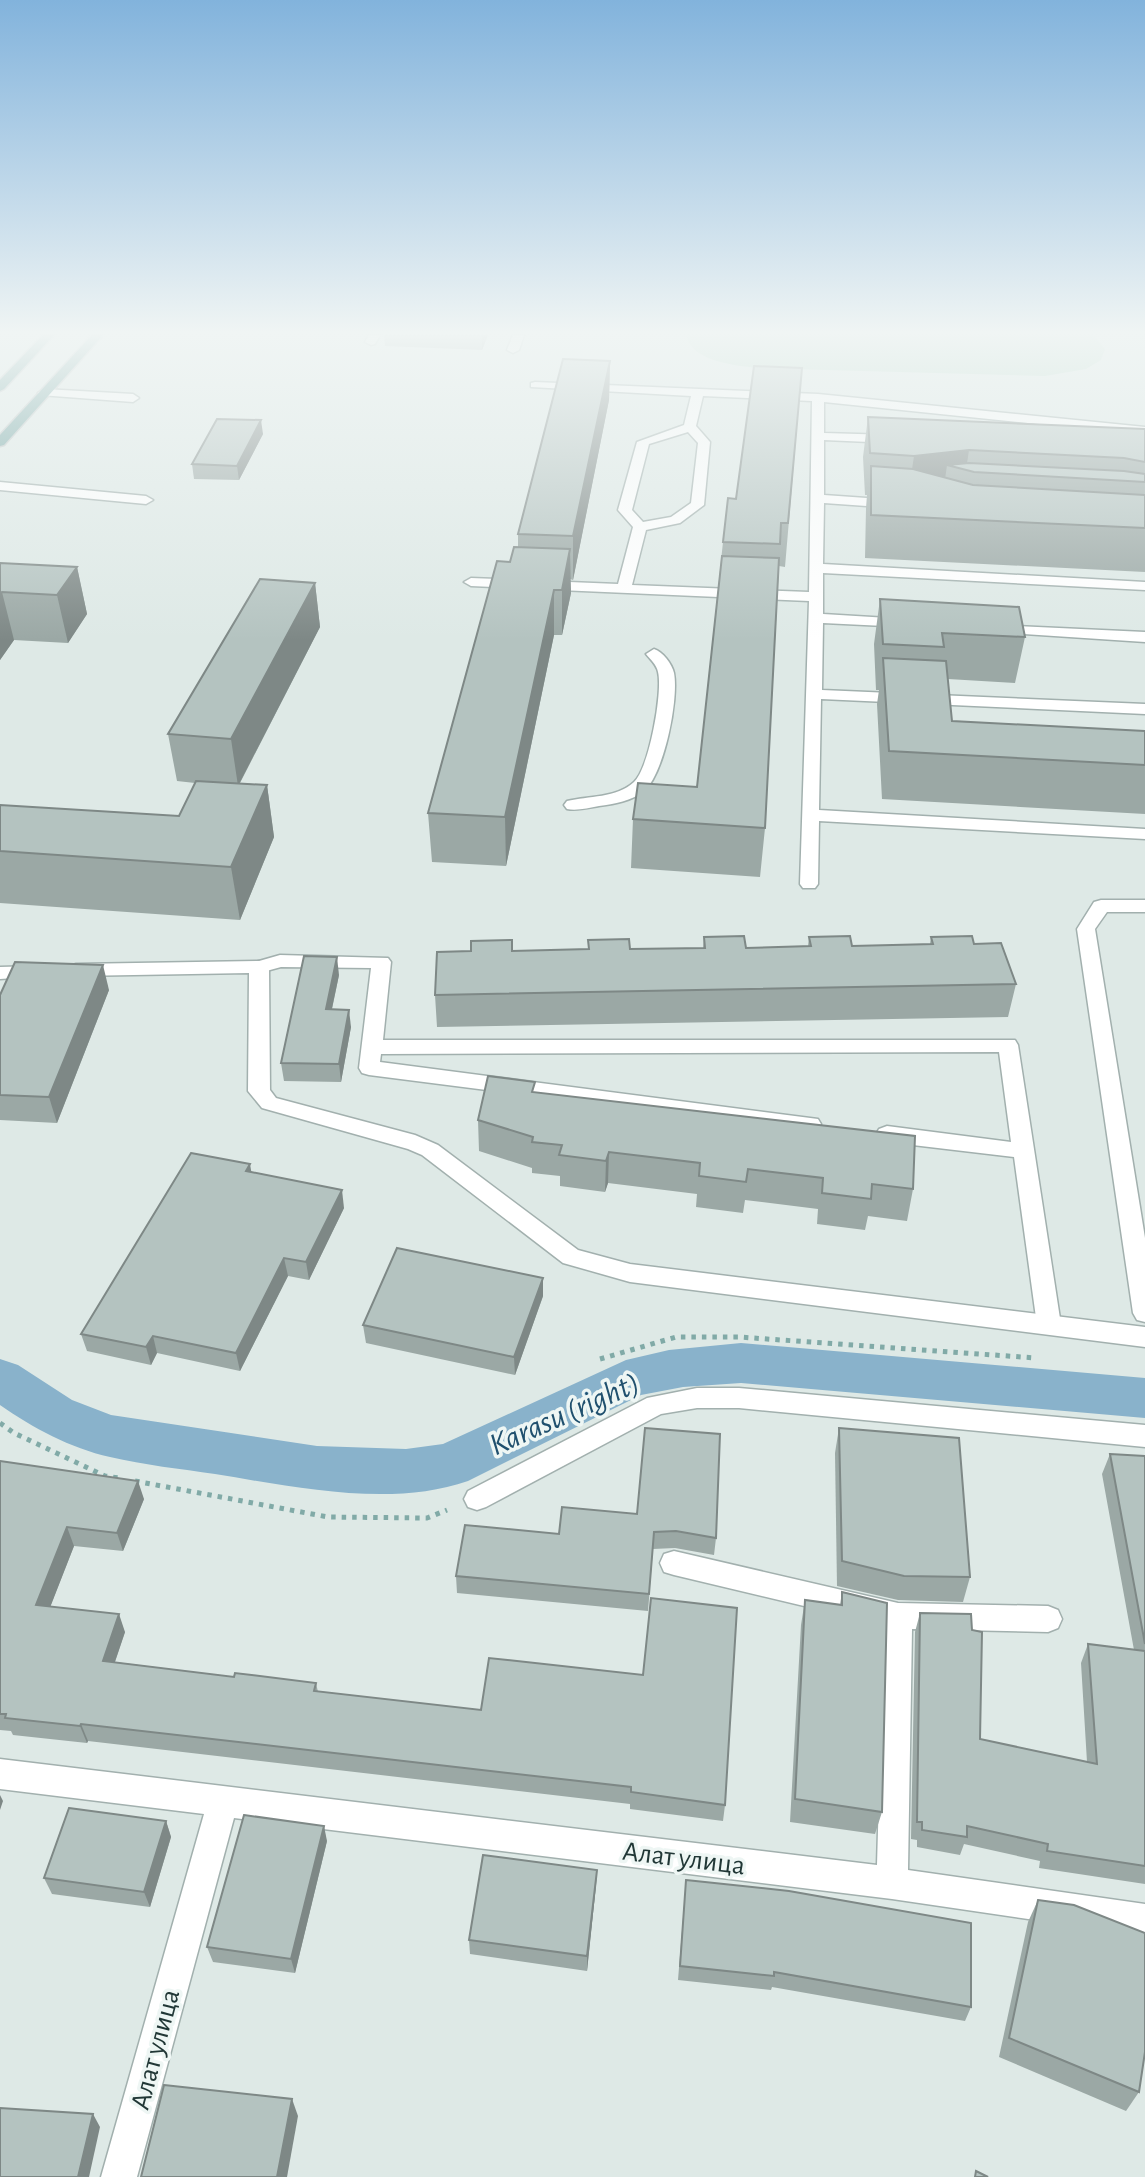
<svg xmlns="http://www.w3.org/2000/svg" width="1145" height="2177" font-family="'Alegreya Sans',sans-serif">
<style>
.green{fill:#b8d9c8}
.lines{fill:none;stroke-linecap:round;stroke-linejoin:round}
.canal{fill:#89b2cb;fill-rule:evenodd}
.service-casing{stroke:#a2b0ae;stroke-width:3}
.minor-casing{stroke:#a2b0ae;stroke-width:3}
.primary-casing{stroke:#bcc3c3;stroke-width:3}
.path{stroke:#81aaa7;stroke-width:5;stroke-dasharray:4.5 6;stroke-linecap:butt}
.service{fill:#fff;fill-rule:evenodd}
.minor{fill:#fff;fill-rule:evenodd}
.primary{fill:#669c9a;fill-rule:evenodd}
.wall{fill:#9ba8a5}
.shaded-wall{fill:#7e8886}
.building{fill:#b4c3c0;stroke:#7e8886;stroke-width:2}
.labels{text-anchor:middle;stroke-width:7;stroke-linejoin:round;paint-order:stroke}
.near-street-label{font-size:28px;fill:#213736;stroke:#eef6f4}
.near-water-label{font-size:32px;font-style:italic;fill:#20506e;stroke:#eef6f4}
</style>
<rect width="100%" height="100%" fill="#dee9e6"/>
<path class="green" d="M686,335H1093L1105,349L1101,360L1086,369L1045,376L757,368C735,365 692,362 686,335Z"/>
<g class="lines">
<path class="canal" d="M741,1343L1145,1378V1418L741,1383L683,1387L641,1395L468,1481C391,1508 295,1487 215,1474C181,1469 144,1465 110,1457C70,1448 33,1428 0,1405V1359L18,1365L72,1400L111,1415L317,1446L406,1449L443,1444L626,1360L669,1350Z"/>
<defs>
<g id="service">
<polygon points="369,335 380,335 375,344 371,345 365,342"/>
<polygon points="513,335 524,335 519,350 513,353 507,350"/>
<path d="M535,382L818,394L1145,427V435L824,402V433L892,435L898,439L892,443L824,440V495L895,500L902,504L895,508L824,503L823,564L1145,582V590L823,573V614L905,619L912,623L905,627L823,623L822,690L1145,704V714L821,699L819,810L1145,829V839L819,821L818,884L815,888H803L800,884L809,601L471,586L464,582L471,578L618,584L633,527L618,510L637,442L684,425L691,396L531,387V383ZM703,396L812,401L809,592L632,585L646,530L680,523L704,505L710,442L696,426ZM688,432L698,443L691,503L671,517L643,522L632,510L649,444Z"/>
<polygon points="44,389 133,394 139,398 133,402 40,395 38,393"/>
<polygon points="0,482 146,496 153,500 146,504 0,490"/>
<polygon points="997,625 1145,632 1145,642 992,632 990,629 992,626"/>
<path d="M654,649C663,652 672,664 674,673C679,699 664,774 644,791C632,801 614,804 599,806C588,808 577,811 567,809L564,805L567,801C588,796 617,798 634,782C649,768 663,692 658,672C657,665 650,659 646,654Z"/>
<polygon points="1101,900 1145,900 1145,912 1107,912 1095,929 1145,1238 1145,1322 1137,1320 1133,1313 1077,929 1094,902"/>
<polygon points="280,955 388,958 391,962 383,1040 1015,1040 1018,1045 1061,1325 1058,1332 1049,1334 1040,1332 1037,1325 1014,1157 887,1142 879,1139 876,1134 879,1129 887,1126 1011,1142 999,1052 381,1054 380,1062 818,1119 821,1124 818,1129 810,1131 369,1075 362,1073 359,1068 371,968 281,967 259,973 252,971 249,967 252,963"/>
<polygon points="697,1388 739,1388 1145,1425 1145,1447 739,1408 697,1408 661,1414 486,1507 477,1510 468,1507 464,1499 468,1491 647,1398"/>
</g>
<g id="minor">
<polygon points="259,961 266,963 269,967 270,1090 276,1098 415,1135 438,1145 578,1250 630,1264 1145,1327 1145,1347 630,1282 563,1263 422,1155 408,1149 262,1108 248,1091 249,973 76,976 69,974 66,970 69,966 76,964"/>
<polygon points="36,966 43,968 46,972 43,976 0,979 0,967"/>
<polygon points="674,1551 898,1603 1048,1606 1058,1610 1062,1619 1058,1628 1048,1632 912,1629 908,1870 1145,1904 1145,1936 892,1899 234,1818 137,2177 101,2177 204,1814 0,1789 0,1759 877,1865 884,1625 674,1575 664,1572 660,1563 664,1554"/>
</g>
<g id="primary">
<polygon points="43,335 54,335 4,389 0,391 0,380"/>
<polygon points="92,335 103,335 4,445 0,446 0,435"/>
</g>
</defs>
<use href="#service" class="service-casing"/>
<use href="#minor" class="minor-casing"/>
<use href="#primary" class="primary-casing"/>
<g class="path">
<polyline points="600,1359 676,1337 739,1337 1036,1358"/>
<polyline points="0,1423 14,1433 105,1476 119,1478"/>
<polyline points="135,1481 328,1517 427,1518 447,1510"/>
</g>
<use href="#service" class="service"/>
<use href="#minor" class="minor"/>
<use href="#primary" class="primary"/>
</g>
<g class="wall">
<polygon points="384,335 488,335 482,350 385,346"/>
<polygon points="610,361 609,400 573,580 570,579 571,593 562,635 554,635 506,866 432,862 428,813 518,547 518,534"/>
<polygon points="802,368 785,567 779,566 765,828 760,877 631,868 633,819 697,787 723,542 736,499"/>
<polygon points="868,417 1145,429 1145,572 865,558 866,508 867,495 865,495 863,457"/>
<polygon points="263,434 239,480 194,479 192,464"/>
<polygon points="0,563 77,567 87,614 68,643 14,640 0,660"/>
<polygon points="315,583 320,627 240,783 267,785 274,837 240,920 0,903 0,805 179,816 195,783 177,781 168,734"/>
<polygon points="880,599 1025,637 1015,683 948,679 952,721 1145,731 1145,814 882,799 877,704 879,690 876,690 874,644"/>
<polygon points="704,937 746,948 808,946 809,937 852,946 930,944 931,937 974,944 1016,984 1008,1017 437,1027 435,995 512,951 588,949 588,940 630,949 703,948"/>
<polygon points="339,975 332,1009 351,1027 341,1082 284,1081 281,1063"/>
<polygon points="109,990 57,1123 0,1120 0,995"/>
<polygon points="535,1092 913,1189 907,1221 868,1216 865,1230 817,1224 818,1209 745,1200 743,1213 696,1207 697,1194 608,1183 605,1192 560,1186 560,1176 532,1173 532,1168 479,1151 478,1120"/>
<polygon points="252,1173 344,1208 309,1280 288,1276 240,1371 157,1353 151,1365 87,1351 81,1334"/>
<polygon points="543,1278 543,1296 515,1375 366,1343 363,1325"/>
<polygon points="839,1428 970,1577 963,1602 898,1600 837,1586 835,1453"/>
<polygon points="1110,1454 1145,1456 1145,1884 1039,1868 1040,1861 964,1844 960,1855 917,1847 917,1840 911,1839 915,1632 920,1613 980,1739 1087,1762 1081,1663 1088,1644 1134,1650 1102,1474"/>
<polygon points="0,1461 144,1499 123,1551 74,1546 50,1607 125,1632 115,1662 234,1677 316,1683 318,1692 725,1805 723,1821 630,1809 630,1804 88,1741 87,1743 13,1735 11,1731 0,1730"/>
<polygon points="562,1507 716,1538 714,1555 675,1548 653,1549 648,1611 457,1593 456,1576 559,1534"/>
<polygon points="842,1592 882,1812 875,1834 790,1822 801,1625 805,1600 840,1605"/>
<polygon points="166,1821 171,1837 150,1907 52,1894 44,1878"/>
<polygon points="327,1841 295,1973 213,1962 207,1947"/>
<polygon points="597,1870 596,1885 587,1971 470,1954 469,1940"/>
<polygon points="686,1880 971,2007 965,2021 772,1987 771,1990 678,1980"/>
<polygon points="1038,1900 1139,2092 1126,2111 999,2057 1028,1922"/>
</g>
<g class="shaded-wall">
<polygon points="482,335 488,335 482,350"/>
<polygon points="610,361 609,400 573,580 573,536"/>
<polygon points="261,420 263,434 239,480 237,466"/>
<polygon points="969,450 966,470 947,465 943,494 908,497 914,456"/>
<polygon points="570,549 571,593 562,635 562,590"/>
<polygon points="77,567 87,614 68,643 57,595"/>
<polygon points="315,583 320,627 238,786 231,739"/>
<polygon points="554,590 554,635 506,866 505,817"/>
<polygon points="2,592 14,640 0,660 0,595"/>
<polygon points="267,785 274,837 240,920 231,867"/>
<polygon points="337,957 339,975 328,1027 326,1009"/>
<polygon points="103,965 109,990 57,1123 49,1097"/>
<polygon points="349,1010 351,1027 341,1082 339,1064"/>
<polygon points="609,1152 608,1183 605,1192 606,1161"/>
<polygon points="250,1164 253,1182 246,1171"/>
<polygon points="342,1190 344,1208 309,1280 306,1262"/>
<polygon points="284,1258 288,1276 240,1371 236,1353"/>
<polygon points="543,1278 543,1296 515,1375 514,1357"/>
<polygon points="153,1336 157,1353 151,1365 146,1347"/>
<polygon points="138,1481 144,1499 123,1551 117,1533"/>
<polygon points="67,1527 74,1546 44,1623 36,1605"/>
<polygon points="119,1614 125,1632 109,1679 103,1661"/>
<polygon points="81,1724 88,1741 87,1743 80,1726"/>
<polygon points="0,1795 3,1801 0,1810"/>
<polygon points="166,1821 171,1837 150,1907 144,1892"/>
<polygon points="324,1826 327,1841 295,1973 291,1959"/>
<polygon points="597,1870 596,1885 587,1971 587,1956"/>
<polygon points="292,2099 298,2116 287,2177 277,2177"/>
<polygon points="93,2114 100,2127 89,2177 78,2177"/>
</g>
<g class="building">
<polygon points="563,359 610,361 573,536 518,534"/>
<polygon points="754,366 802,368 788,523 781,523 780,544 723,542 728,498 736,499"/>
<polygon points="868,417 1145,429 1145,462 1124,458 969,450 914,456 870,453"/>
<polygon points="217,419 261,420 237,466 192,464"/>
<polygon points="969,463 1124,471 1145,474 1145,482 974,472 947,465"/>
<polygon points="871,466 913,469 973,485 1145,495 1145,528 871,515"/>
<polygon points="514,547 570,549 562,590 554,590 505,817 428,813 497,561 510,562"/>
<polygon points="722,556 779,558 765,828 633,819 638,783 697,787"/>
<polygon points="0,563 77,567 57,595 2,592 0,595"/>
<polygon points="260,579 315,583 231,739 168,734"/>
<polygon points="880,599 1019,607 1025,637 942,633 944,647 883,644"/>
<polygon points="883,658 946,661 952,721 1145,731 1145,765 889,751"/>
<polygon points="196,781 267,785 231,867 0,851 0,805 179,816"/>
<polygon points="744,936 746,948 811,946 809,937 850,936 852,946 933,944 931,937 972,936 974,944 1001,943 1016,984 435,995 437,952 471,951 471,941 512,940 512,951 589,949 588,940 629,939 630,949 705,948 704,937"/>
<polygon points="304,956 337,957 326,1009 349,1010 339,1064 281,1063"/>
<polygon points="15,962 103,965 49,1097 0,1095 0,995"/>
<polygon points="488,1076 535,1082 532,1092 915,1136 913,1189 872,1184 871,1199 822,1193 823,1178 748,1169 746,1182 699,1176 700,1163 609,1152 606,1161 559,1155 562,1145 532,1142 533,1137 478,1120"/>
<polygon points="191,1153 250,1164 246,1171 342,1190 306,1262 284,1258 236,1353 153,1336 146,1347 81,1334"/>
<polygon points="397,1248 543,1278 514,1357 363,1325"/>
<polygon points="645,1428 720,1434 716,1538 676,1531 654,1532 649,1594 456,1576 465,1525 559,1534 562,1507 637,1514"/>
<polygon points="839,1428 959,1438 970,1577 904,1576 842,1561"/>
<polygon points="1110,1454 1145,1456 1145,1644"/>
<polygon points="0,1461 138,1481 117,1533 67,1527 36,1605 119,1614 103,1661 234,1677 235,1673 316,1683 314,1691 481,1710 489,1658 643,1675 651,1598 737,1608 725,1805 631,1792 631,1787 81,1724 80,1726 5,1718 6,1714 0,1714"/>
<polygon points="842,1592 887,1603 882,1812 795,1799 805,1600 842,1605"/>
<polygon points="920,1613 971,1614 972,1630 982,1632 980,1739 1097,1764 1088,1644 1145,1651 1145,1866 1047,1851 1048,1844 967,1826 967,1837 922,1830 922,1822 917,1822"/>
<polygon points="69,1808 166,1821 144,1892 44,1878"/>
<polygon points="244,1815 324,1826 291,1959 207,1947"/>
<polygon points="483,1855 597,1870 587,1956 469,1940"/>
<polygon points="686,1880 789,1891 971,1923 971,2007 774,1972 774,1976 680,1966"/>
<polygon points="1038,1900 1074,1905 1145,1933 1145,2052 1139,2092 1009,2038"/>
<polygon points="164,2085 292,2099 277,2177 141,2177"/>
<polygon points="0,2108 93,2114 78,2177 0,2177"/>
<polygon points="976,2171 988,2177 975,2177"/>
</g>
<linearGradient id="sky" x2="0" y2="1"><stop stop-color="#82b3dc"/><stop offset="0.52" stop-color="#f0f5f4"/><stop offset="1" stop-color="#f0f5f4" stop-opacity="0"/></linearGradient>
<rect width="1145" height="640" fill="url(#sky)"/>
<g class="labels">
<g class="near-street-label">
<text transform="translate(684 1857) rotate(7)" y="10">Алат улица</text>
<text transform="translate(154 2049) rotate(-75)" y="10">Алат улица</text>
</g>
<g class="near-water-label">
<text transform="translate(564 1413) rotate(-24)" y="11">Karasu (right)</text>
</g>
</g>
</svg>
